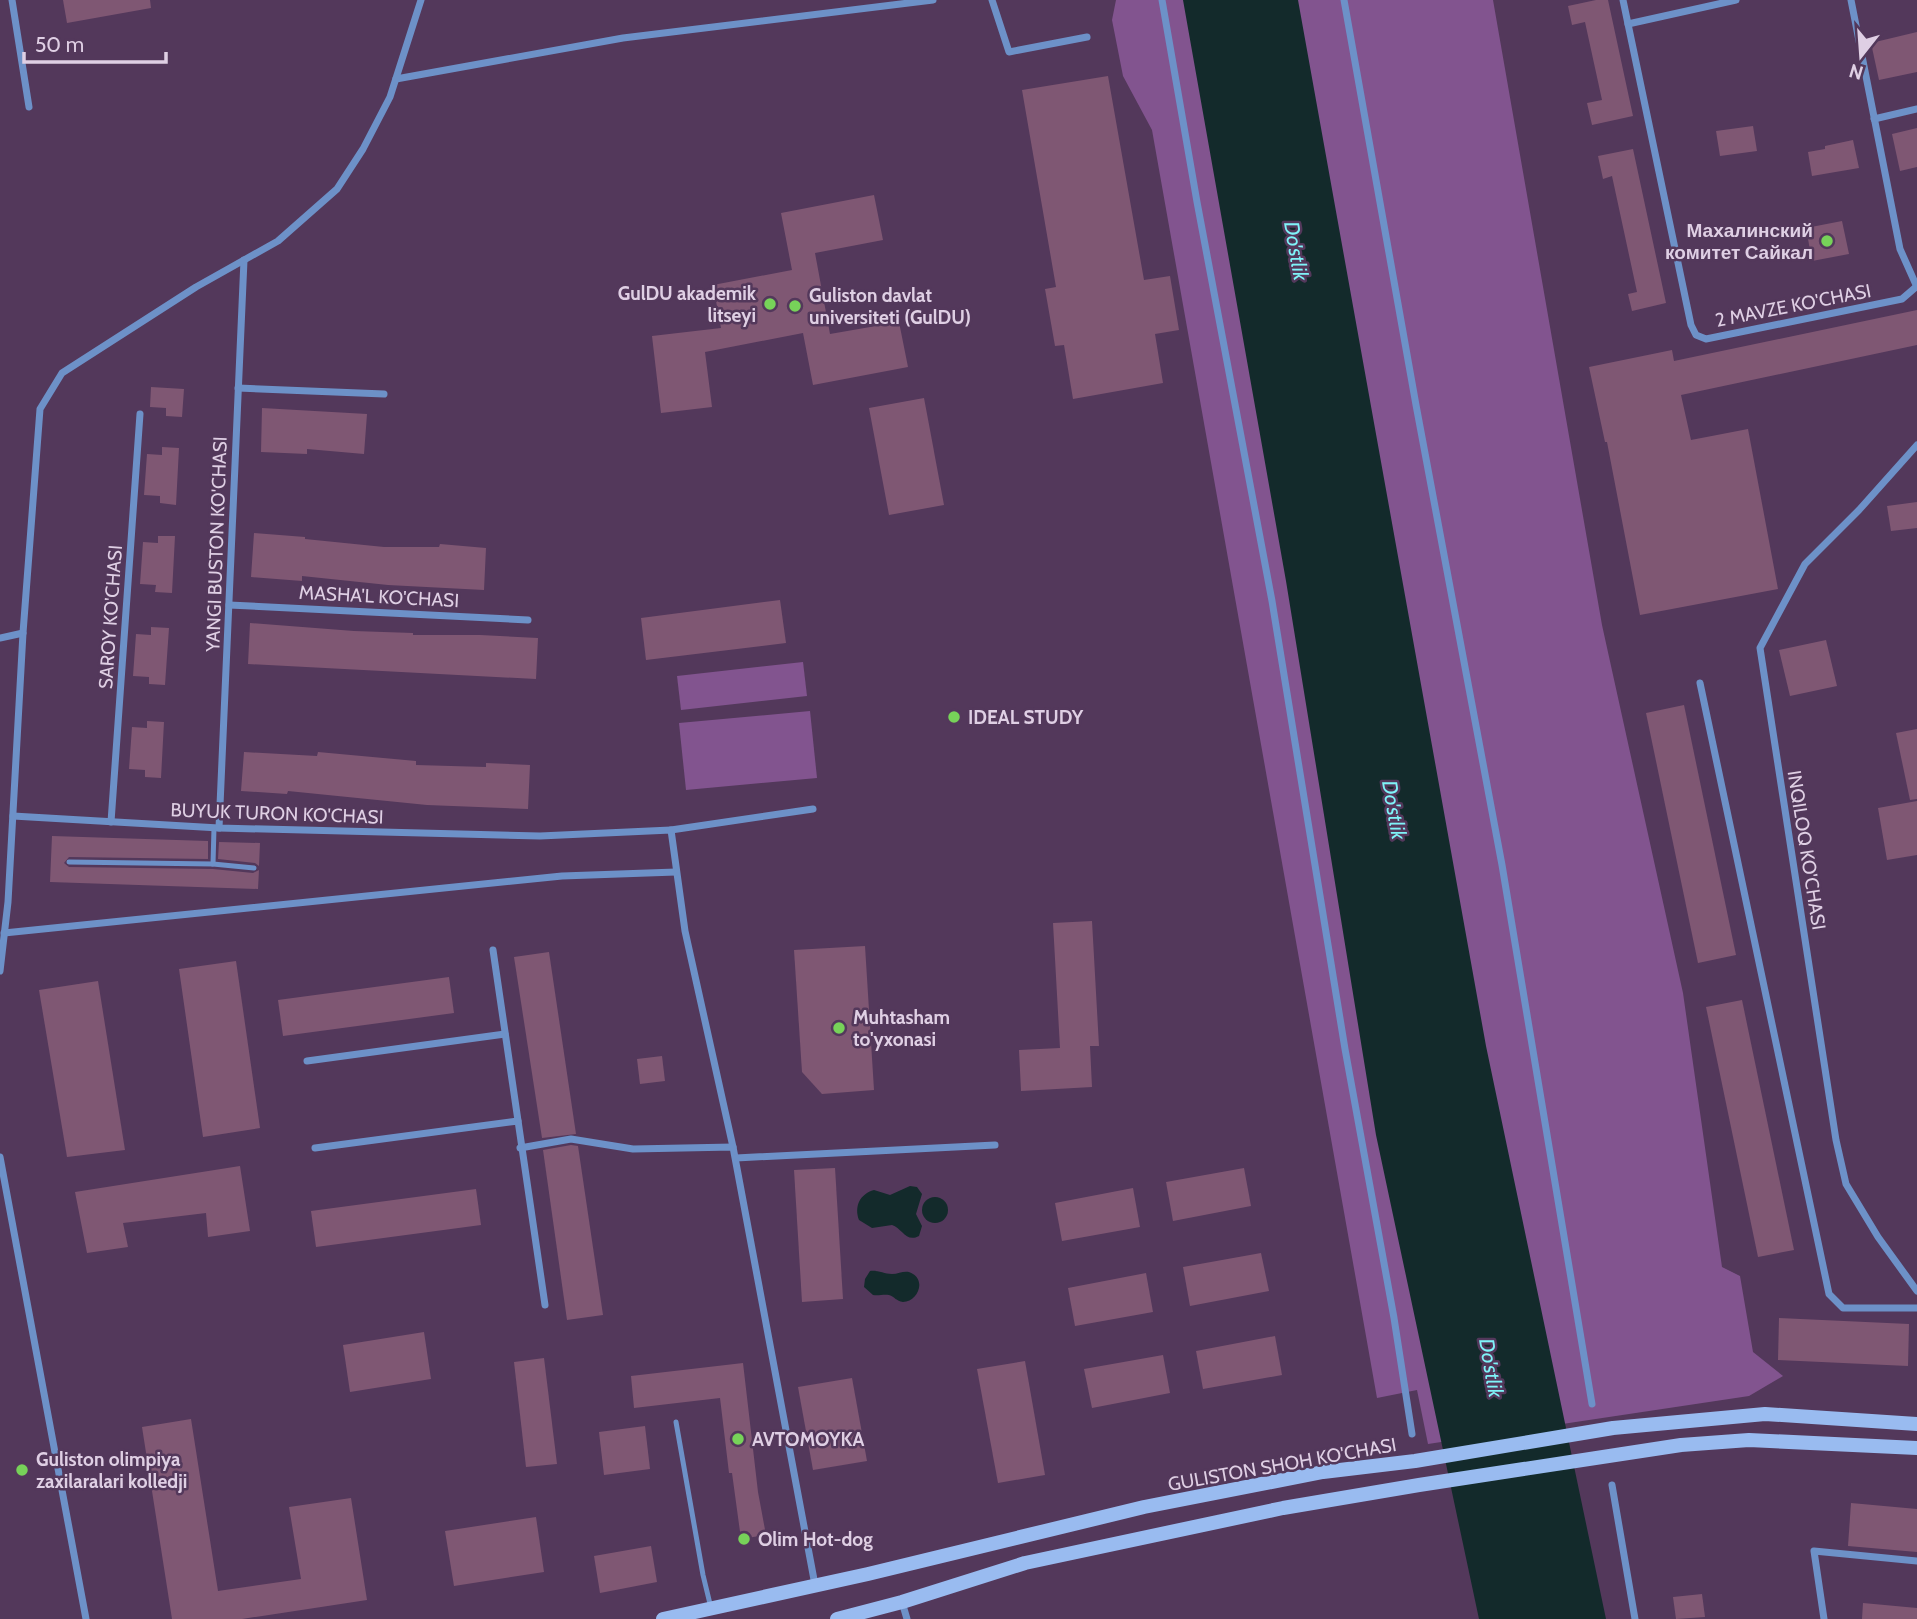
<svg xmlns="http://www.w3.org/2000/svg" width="1917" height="1619" font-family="Cabin,sans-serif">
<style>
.green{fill:#82548f}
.water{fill:#132a2b}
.building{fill:#7f5773}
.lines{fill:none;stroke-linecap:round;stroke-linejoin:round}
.lane{stroke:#6d91c8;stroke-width:5}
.street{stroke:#6d91c8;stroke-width:7}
.secondary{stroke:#99bbf0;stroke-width:14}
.poi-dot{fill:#77d259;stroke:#53385b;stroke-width:2.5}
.labels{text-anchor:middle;stroke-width:5;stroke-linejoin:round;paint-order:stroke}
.poi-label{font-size:19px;font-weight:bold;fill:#dfcfe4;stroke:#53385b;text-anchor:start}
.street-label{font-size:19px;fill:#dfcfe4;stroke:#53385b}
.water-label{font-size:21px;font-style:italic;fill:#7ff3f8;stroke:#53385b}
</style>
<rect width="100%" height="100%" fill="#53385b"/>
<g class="green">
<polygon points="1116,0 1493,0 1602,625 1683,993 1722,1267 1740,1276 1753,1352 1783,1376 1749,1396 1428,1444 1417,1390 1377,1398 1152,130 1123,76 1112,20"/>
<polygon points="803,662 807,696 681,710 677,676"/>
<polygon points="810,711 817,778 686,790 679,723"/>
</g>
<g class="water">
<polygon points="1183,0 1298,0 1486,1046 1606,1619 1479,1619 1376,1135 1286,581"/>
<path d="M910,1186L917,1187L922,1194L916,1214L922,1226L919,1236C906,1243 902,1228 892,1225L872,1228L859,1220C854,1206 860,1194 874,1190L890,1195Z"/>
<circle cx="935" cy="1210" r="13"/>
<path d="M870,1271C878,1270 884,1274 892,1274C900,1274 906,1269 913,1274C926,1282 917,1302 903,1302C896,1301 895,1297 889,1295C883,1294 879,1296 873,1295L864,1287L865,1279Z"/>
</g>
<g class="building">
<polygon points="63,0 150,0 151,8 67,23"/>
<polygon points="1596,0 1608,0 1633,116 1592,125 1587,103 1602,100 1585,22 1572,25 1568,6"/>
<polygon points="1917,32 1917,72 1879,80 1871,43"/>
<polygon points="1108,76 1144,280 1170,276 1179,330 1155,334 1163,383 1073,399 1064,345 1055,346 1045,289 1056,287 1022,90"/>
<polygon points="1753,126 1757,151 1720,156 1716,131"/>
<polygon points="1917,128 1917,167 1900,171 1892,134"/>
<polygon points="1853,140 1859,168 1812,176 1808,152 1825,149 1825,146"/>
<polygon points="1633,149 1666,303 1632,311 1628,294 1637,292 1612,176 1603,179 1598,156"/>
<polygon points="874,195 883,240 815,253 830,334 899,322 908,367 813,385 803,333 705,352 712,407 661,413 652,336 721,328 713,285 792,270 781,213"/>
<polygon points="1842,221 1849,254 1812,261 1806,228"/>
<polygon points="1917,310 1917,345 1681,395 1691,440 1748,429 1778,589 1640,615 1607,442 1605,442 1589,367 1672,350 1674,361"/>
<polygon points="151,387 184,389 182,417 166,416 166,408 150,407"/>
<polygon points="924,398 944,505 889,515 869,408"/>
<polygon points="262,408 367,414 364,454 307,449 307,454 261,452"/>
<polygon points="162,447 179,448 176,505 160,503 160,496 144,495 147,454 162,455"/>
<polygon points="1917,502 1917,528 1891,531 1887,506"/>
<polygon points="254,533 305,537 305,539 384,547 439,547 440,544 486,548 484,590 388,585 302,576 302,581 251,577"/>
<polygon points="158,536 175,536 172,593 155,592 156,585 140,584 143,542 158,543"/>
<polygon points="780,600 786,643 646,660 641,618"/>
<polygon points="250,623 354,631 413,633 413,635 480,635 538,638 536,679 248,664"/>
<polygon points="151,627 169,628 165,685 149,684 149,677 133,676 136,634 151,635"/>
<polygon points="1826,640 1837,686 1790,696 1779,650"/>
<polygon points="1684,705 1736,955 1698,963 1646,713"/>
<polygon points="147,721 164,722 161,778 145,777 145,770 129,769 132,727 147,728"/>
<polygon points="1917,729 1917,799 1910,800 1896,733"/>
<polygon points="244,752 317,756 318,752 416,761 416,765 486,767 486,763 530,765 528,809 427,805 288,791 287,794 241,791"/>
<polygon points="1917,801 1917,855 1887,860 1878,808"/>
<polygon points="52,836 208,841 208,859 69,857 64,863 69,867 213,869 253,873 259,870 258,889 50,882"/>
<polygon points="219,842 260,843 259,866 255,863 218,859"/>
<polygon points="1092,921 1099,1046 1090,1046 1092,1087 1021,1091 1019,1050 1060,1048 1053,923"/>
<polygon points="865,946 874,1090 822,1094 802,1072 794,950"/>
<polygon points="549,952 576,1134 542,1138 514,957"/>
<polygon points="236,961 260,1128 203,1137 179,969"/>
<polygon points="449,977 454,1013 283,1036 278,1000"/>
<polygon points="98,981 125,1150 67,1157 39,990"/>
<polygon points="1742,1000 1794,1250 1758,1257 1706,1007"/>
<polygon points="662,1056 665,1081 640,1084 637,1059"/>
<polygon points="571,1145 578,1146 603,1315 567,1320 543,1150"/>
<polygon points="240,1166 250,1231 208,1237 206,1213 123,1223 128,1247 87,1253 75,1192"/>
<polygon points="835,1168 843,1299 802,1302 794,1170"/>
<polygon points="1244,1168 1251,1206 1173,1221 1166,1182"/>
<polygon points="1133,1188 1140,1227 1062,1241 1055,1203"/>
<polygon points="476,1189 481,1225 316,1247 311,1211"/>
<polygon points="1261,1253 1269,1291 1190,1306 1183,1267"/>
<polygon points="1146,1273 1153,1312 1075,1326 1068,1288"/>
<polygon points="1779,1318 1909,1324 1908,1366 1778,1360"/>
<polygon points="424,1332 431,1379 350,1392 343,1345"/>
<polygon points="1275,1336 1282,1375 1203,1389 1196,1351"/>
<polygon points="1163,1355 1170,1393 1092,1408 1084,1369"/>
<polygon points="544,1358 557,1464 526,1467 514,1362"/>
<polygon points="1025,1361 1045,1475 998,1483 977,1369"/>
<polygon points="743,1363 758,1492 766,1535 741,1539 732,1473 729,1473 720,1398 634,1408 631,1376"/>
<polygon points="852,1378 867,1461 813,1470 798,1387"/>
<polygon points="191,1419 218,1591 301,1579 289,1507 351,1498 367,1600 242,1619 172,1619 142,1427"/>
<polygon points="645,1426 650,1469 604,1475 599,1432"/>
<polygon points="1851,1503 1917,1509 1917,1552 1848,1546"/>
<polygon points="536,1517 544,1572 454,1586 445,1531"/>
<polygon points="651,1546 657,1582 600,1593 594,1556"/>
<polygon points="1702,1594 1705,1617 1676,1619 1673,1597"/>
<polygon points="1863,1603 1917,1608 1917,1619 1862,1619"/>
</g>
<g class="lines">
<g class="lane">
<polyline points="69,862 213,864 254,868"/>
<polyline points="213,864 214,828"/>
<polyline points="676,1422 703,1575 711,1608"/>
</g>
<g class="street">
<polyline points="12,0 29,107"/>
<polyline points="992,0 1009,52 1087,37"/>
<polyline points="1162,0 1197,202 1272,601 1345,1049 1394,1318 1412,1434"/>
<polyline points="1344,0 1416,405 1502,865 1592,1404"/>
<polyline points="1623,0 1628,24 1736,0"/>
<polyline points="1851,0 1900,249 1917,287"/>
<polyline points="1628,24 1691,325 1696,335 1706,339 1902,299 1916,287"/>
<polyline points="396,79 623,38 933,0"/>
<polyline points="1874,119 1917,109"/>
<polyline points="238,388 384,394"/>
<polyline points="1917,445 1859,510 1805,564 1760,648 1836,1140 1846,1184 1878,1237 1917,1291"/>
<polyline points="229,605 528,620"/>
<polyline points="0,638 23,633"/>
<polyline points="1700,683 1829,1294 1843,1308 1917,1308"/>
<polyline points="13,816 219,828 540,836 671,830 685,931 733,1147"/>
<polyline points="111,822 140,414"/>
<polyline points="219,828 244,260"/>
<polyline points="671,830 813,809"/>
<polyline points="4,933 562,876 676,872"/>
<polyline points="493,950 545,1305"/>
<polyline points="0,971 8,902 23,633 40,409 62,373 196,287 278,241 337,189 363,149 390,97 421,0"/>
<polyline points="307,1061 505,1034"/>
<polyline points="315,1148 518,1121"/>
<polyline points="520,1148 571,1139 633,1149 733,1147 815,1585"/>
<polyline points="0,1157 86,1619"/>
<polyline points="736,1158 995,1145"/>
<polyline points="1612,1485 1635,1619"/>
<polyline points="902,1602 907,1619"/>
<polyline points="1824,1619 1814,1551 1917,1561"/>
</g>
<g class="secondary">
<polyline points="663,1619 868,1574 1144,1507 1323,1472 1415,1461 1613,1428 1765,1414 1917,1424"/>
<polyline points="837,1619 902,1602 1025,1563 1283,1508 1419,1485 1681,1445 1749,1440 1917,1448"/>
</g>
</g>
<g class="poi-dot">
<circle cx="1827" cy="241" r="7"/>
<circle cx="770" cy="304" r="7"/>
<circle cx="795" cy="306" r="7"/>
<circle cx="954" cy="717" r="7"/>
<circle cx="839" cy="1028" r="7"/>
<circle cx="738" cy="1439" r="7"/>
<circle cx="22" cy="1470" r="7"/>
<circle cx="744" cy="1539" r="7"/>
</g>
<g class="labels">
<g class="poi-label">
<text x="1813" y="237" text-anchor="end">Махалинский<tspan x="1813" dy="22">комитет Сайкал</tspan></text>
<text x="756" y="300" text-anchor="end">GulDU akademik<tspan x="756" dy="22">litseyi</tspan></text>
<text x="809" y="302">Guliston davlat<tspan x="809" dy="22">universiteti (GulDU)</tspan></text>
<text x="968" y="724">IDEAL STUDY</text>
<text x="853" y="1024">Muhtasham<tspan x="853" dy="22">to'yxonasi</tspan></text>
<text x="752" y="1446">AVTOMOYKA</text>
<text x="36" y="1466">Guliston olimpiya<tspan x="36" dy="22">zaxilaralari kolledji</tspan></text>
<text x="758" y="1546">Olim Hot-dog</text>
</g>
<g class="street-label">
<text transform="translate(1793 305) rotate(-11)" y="7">2 MAVZE KO'CHASI</text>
<text transform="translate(216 544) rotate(-88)" y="7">YANGI BUSTON KO'CHASI</text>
<text transform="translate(379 596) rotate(3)" y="7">MASHA'L KO'CHASI</text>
<text transform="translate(110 617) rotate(-86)" y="7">SAROY KO'CHASI</text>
<text transform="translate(277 813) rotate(2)" y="7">BUYUK TURON KO'CHASI</text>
<text transform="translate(1807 850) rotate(81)" y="7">INQILOQ KO'CHASI</text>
<text transform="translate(1282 1464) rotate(-10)" y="7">GULISTON SHOH KO'CHASI</text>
</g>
<g class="water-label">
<text transform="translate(1296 251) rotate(80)" y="7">Do'stlik</text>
<text transform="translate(1394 810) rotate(80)" y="7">Do'stlik</text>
<text transform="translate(1491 1368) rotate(80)" y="7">Do'stlik</text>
</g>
</g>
<g transform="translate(1861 56) rotate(197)" stroke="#53385b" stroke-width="5" paint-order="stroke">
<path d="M0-5L12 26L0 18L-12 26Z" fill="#dfcfe4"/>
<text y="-10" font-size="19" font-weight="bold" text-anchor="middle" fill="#dfcfe4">N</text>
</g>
<path d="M24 52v10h142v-10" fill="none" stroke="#dfcfe4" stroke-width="3.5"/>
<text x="35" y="52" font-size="21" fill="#dfcfe4" stroke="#53385b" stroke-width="5" paint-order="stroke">50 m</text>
</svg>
